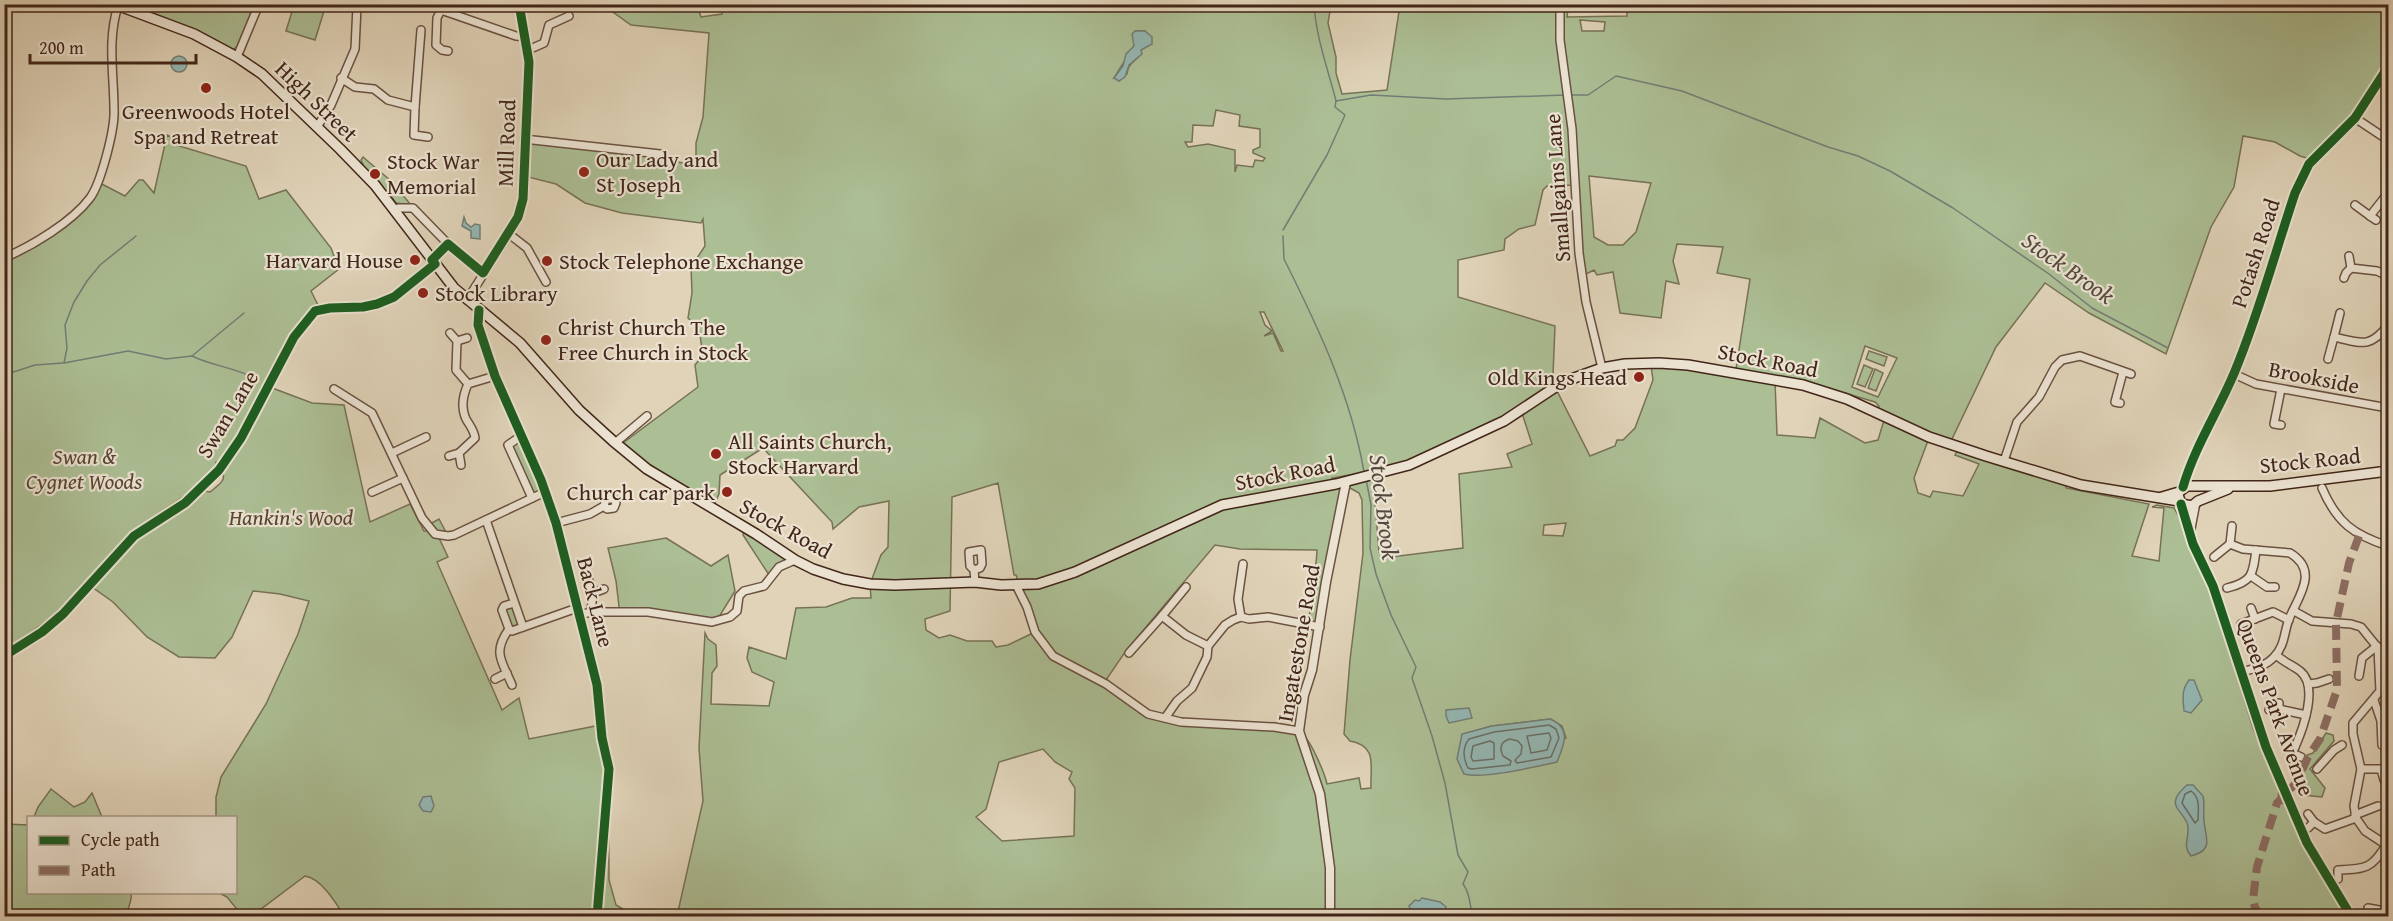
<svg xmlns="http://www.w3.org/2000/svg" width="2393" height="921" font-family="'Gentium Book Plus',serif">
<style>
.green{fill:#acbe94;stroke:#777256;stroke-width:1.5;fill-rule:evenodd}
.water{fill:#94b7b3;stroke:#737d75;stroke-width:1.5}
.lines{fill:none;stroke-linecap:round;stroke-linejoin:round}
.shore{stroke:#6b6e66;stroke-width:1.5}
.stream{stroke:#737d75;stroke-width:1.5}
.minor-casing{stroke:#6a5141;stroke-width:10}
.tertiary-casing{stroke:#6a5141;stroke-width:11}
.secondary-casing{stroke:#422619;stroke-width:12}
.minor{stroke:#ebe2d1;stroke-width:7}
.tertiary{stroke:#ebe2d1;stroke-width:8}
.secondary{stroke:#ebe2d1;stroke-width:9}
.quiet{stroke:#8d6e63;stroke-width:8;stroke-dasharray:15 8;stroke-linecap:butt}
.cycleway-casing{stroke:#ebe2d1;stroke-width:13}
.cycleway{stroke:#1b5e20;stroke-width:9}
.poi-dot{fill:#8f2418;stroke:#ebe2d1;stroke-width:2}
.labels{text-anchor:middle;stroke-width:4.5;stroke-linejoin:round;paint-order:stroke}
.street-label{font-size:22px;fill:#422619;stroke:#ebe2d1}
.poi-label{font-size:22px;fill:#422619;stroke:#ebe2d1;text-anchor:start}
.park-label{font-size:22px;font-style:italic;fill:#574432;stroke:#ebe2d1}
.water-label{font-size:24px;font-style:italic;fill:#564a40;stroke:#ebe2d1}
</style>
<rect width="100%" height="100%" fill="#e0d3b8"/>
<filter id="stains"><feTurbulence type="fractalNoise" baseFrequency=".00333" numOctaves="4"/><feColorMatrix values="0 0 0 0 .2 0 0 0 0 .09 0 0 0 0 .02 0 0 0 .5 -.17"/></filter>
<radialGradient id="worn" r=".72"><stop offset=".6" stop-color="#630" stop-opacity="0"/><stop offset="1" stop-color="#630" stop-opacity=".3"/></radialGradient>
<g class="green">
<path d="M253,4L256,6C251,18 245,45 232,50L150,15L156,5Z"/>
<path d="M720,4L1331,5L1328,23L1336,57V73L1342,94L1387,90L1400,5H1574V7L1568,9L1567,17L1627,16V6L1607,4L2388,5V65L2365,103L2313,160L2300,156L2275,142L2243,136L2234,187L2211,227L2166,354L2089,313L2045,283L1996,347L1952,439L1937,440L1929,438L1914,478L1918,493L1930,497L1933,491L1963,496L1979,464L1955,455L1960,446L2066,479V488L2149,504L2132,556L2159,561L2164,508L2152,507L2157,505L2174,508L2183,524L2213,598L2253,728L2279,788L2278,801L2286,805L2318,872L2346,916H677L703,801L699,748L705,633L708,639L716,645L717,666L712,673L711,704L769,706L774,682L752,672L747,658L749,647L786,659L796,608L826,607L852,598H871L870,584L881,555L888,547L889,501L859,507L833,529L832,522L763,448L720,475L719,494L714,505L619,446L698,387L695,365L703,355L699,329L688,318L692,293L691,267L705,246L703,219L701,223L622,213L585,203L556,184L528,177V141L660,158L696,166V143L703,117L709,33L631,25L603,5H697L701,17L722,14ZM1580,20L1605,22L1604,31H1582ZM1135,31H1145C1143,39 1143,50 1138,57C1133,63 1128,64 1127,74L1114,78L1134,46ZM1216,110L1240,115L1239,126L1260,129V147L1253,150V153L1265,158L1263,161L1255,160L1253,167L1237,165L1235,172V150L1208,144L1188,147L1185,142H1192L1193,125L1213,126ZM1589,176L1651,183L1636,232L1623,245H1608L1594,237ZM1576,185L1582,276L1594,270L1597,275L1613,272L1620,313L1661,318L1666,281L1679,284L1673,261L1677,244L1723,247L1717,273L1750,279L1736,369L1651,366L1653,380L1635,428L1623,440H1617L1615,446L1590,456L1555,387L1553,375L1555,326L1458,297V260L1504,250L1505,239L1519,229L1535,225L1543,190L1547,186ZM1260,312H1264L1283,351H1281L1273,333L1264,336L1272,331L1265,325ZM1865,346L1897,358L1878,397L1852,387ZM1775,380L1804,381L1875,402L1879,406L1875,412L1885,417L1878,440L1865,443L1820,418L1815,438L1777,435ZM1521,410L1532,444L1507,454L1512,467L1459,474L1463,548L1383,558V552H1379L1373,477ZM1354,474L1356,479L1351,480L1350,488L1359,493L1362,500L1363,553L1350,660L1344,734L1350,741C1378,746 1370,766 1371,788L1361,789L1359,778L1327,784C1325,774 1312,744 1305,737C1289,724 1190,720 1165,718L1148,714L1104,683L1125,652L1215,545L1240,549L1317,550C1316,576 1309,599 1309,626L1320,627L1346,482L1333,484L1332,478ZM998,483L1014,575H1016L1035,632L1008,645L996,647L992,641H967L950,635L939,638L926,630L925,619L950,611L952,497ZM1566,523L1563,536L1543,535L1544,525ZM1550,719L1562,726L1566,738L1464,773L1463,734L1492,726ZM1043,749L1055,762L1072,772L1069,779L1075,788L1074,836L1002,841L976,817L986,809L999,762Z"/>
<polygon points="294,5 305,5 324,11 315,40 286,31"/>
<path d="M167,135L177,140L176,145L246,166L259,199L286,190L331,248L339,269L311,291L320,309L312,315L267,386L312,403L344,405L370,522L410,504L424,531H430L426,526L439,519L448,536H438L448,557L437,562L502,710L519,698L529,739L601,725L608,760L609,880L616,905L635,916H344C336,903 321,878 305,876L261,909L240,913L227,897L219,893L236,892V818L216,817V797L221,777L266,704L298,634L309,601L280,594L253,591L232,637L215,658L179,657L147,637L113,602L92,587L134,538L199,490L210,492C222,482 227,481 221,466L223,463L216,462V467L193,490L140,526L121,543L61,611L5,650V261L86,206L98,182L125,196L139,180H143L154,193Z"/>
<polygon points="363,157 391,181 411,205 396,203 388,192 385,193 366,172 361,160"/>
<polygon points="1869,351 1887,357 1884,366 1866,359"/>
<polygon points="1864,365 1873,369 1865,387 1857,384"/>
<polygon points="1875,369 1883,373 1876,391 1868,388"/>
<polygon points="521,436 545,492 532,498 509,443"/>
<polygon points="744,526 795,560 779,567 771,578 743,535"/>
<polygon points="666,538 711,566 728,555 735,591 714,625 638,614 620,615 616,581 608,548"/>
<polygon points="514,603 523,627 509,629 504,606"/>
<polygon points="2326,733 2333,735 2334,741 2310,769 2325,788 2322,797 2302,795 2292,783 2307,755 2313,753"/>
<polygon points="51,789 74,807 85,802 92,793 102,817 34,817 38,807"/>
<path d="M5,824L28,825V892L131,893C133,901 126,908 128,916H5Z"/>
</g>
<g class="water">
<polygon points="1135,31 1145,31 1152,37 1152,44 1141,50 1142,54 1129,65 1125,77 1119,81 1114,78 1123,66 1126,54 1134,46 1132,34"/>
<circle cx="179" cy="64" r="8"/>
<polygon points="464,217 466,223 471,227 475,224 480,225 480,239 471,238 471,231 462,226"/>
<path d="M2189,680H2194L2202,700L2191,713L2184,711C2183,698 2181,691 2189,680Z"/>
<polygon points="1469,708 1472,718 1449,723 1446,716 1446,710"/>
<path d="M1550,719C1572,728 1564,745 1557,762C1534,767 1485,779 1464,774L1457,759L1462,734L1492,726Z"/>
<path d="M2187,785H2193L2203,796C2205,804 2203,812 2204,821C2205,837 2215,850 2191,856C2182,846 2189,839 2188,828C2188,811 2160,808 2187,785Z"/>
<polygon points="431,796 434,806 431,812 423,811 419,805 423,797"/>
<polygon points="1422,898 1440,902 1446,907 1445,912 1441,916 1413,916 1409,906 1415,900 1419,901"/>
</g>
<g class="lines">
<g class="shore">
<path d="M1549,725L1556,729L1559,738L1551,757L1517,763L1515,760L1521,754L1522,746L1518,741L1510,739C1501,741 1499,748 1503,756L1511,761L1510,765L1472,769L1468,768C1463,758 1462,748 1469,739L1494,732Z"/>
<polygon points="1549,733 1551,738 1547,750 1531,753 1527,736"/>
<polygon points="1490,741 1494,743 1494,759 1473,761 1471,757 1473,746"/>
<path d="M2191,791C2201,798 2198,810 2198,820L2195,823L2182,803L2185,794Z"/>
</g>
<g class="stream">
<polyline points="1570,95 1588,95 1616,76 1682,91 1828,147 1858,156 1890,171 1953,208 2049,274 2092,308 2168,348"/>
<polyline points="1336,101 1371,95 1446,99 1565,95"/>
<path d="M1283,230L1327,155L1345,115L1335,107L1336,101C1328,69 1316,38 1314,4"/>
<polyline points="136,236 100,265 87,281 74,302 65,325 67,348 64,363 128,351 166,359 192,356"/>
<path d="M1283,236L1284,259C1318,327 1351,396 1364,472"/>
<path d="M244,313L192,356C210,365 231,367 250,376"/>
<polyline points="4,375 35,365 63,363"/>
<path d="M1366,479L1371,505L1370,548L1376,574L1391,615L1416,667L1412,678L1432,736L1445,783L1458,855L1468,872L1463,884C1471,894 1469,905 1473,916"/>
</g>
<defs>
<g id="minor">
<polyline points="1560,4 1560,40 1572,129 1579,253 1586,302 1602,368"/>
<polyline points="528,50 544,43 549,25 569,16"/>
<polyline points="448,51 442,50 436,45 437,18 441,10 516,36 526,37"/>
<polyline points="237,57 259,4"/>
<polyline points="341,78 355,87 374,89 388,100 415,107 414,135 428,137"/>
<polyline points="415,107 421,30"/>
<polyline points="2355,118 2388,140"/>
<polyline points="317,127 331,105 355,49 357,6"/>
<polyline points="524,139 660,154"/>
<polyline points="2355,205 2370,216"/>
<polyline points="394,210 398,208 413,208 448,244 483,273"/>
<polyline points="2376,220 2370,216 2388,193"/>
<polyline points="509,234 527,248 546,282"/>
<polyline points="2349,256 2351,268 2377,271 2388,276"/>
<path d="M4,258C32,246 72,222 90,198C101,183 115,129 114,110C114,75 107,40 118,6"/>
<polyline points="432,260 448,244"/>
<polyline points="2344,278 2346,273 2351,268"/>
<polyline points="467,300 509,234 522,207 529,71 528,50 519,4"/>
<polyline points="479,310 478,325 495,376 541,480 556,523 597,685 602,738 609,769 597,916"/>
<polyline points="450,333 457,341 456,370 468,384"/>
<polyline points="2334,337 2340,313"/>
<polyline points="457,341 467,338"/>
<path d="M2328,359L2334,337C2361,343 2370,349 2388,325"/>
<polyline points="2234,374 2256,384 2388,408"/>
<polyline points="334,389 372,413 422,518 435,534 448,536 454,535 545,492"/>
<polyline points="2281,389 2274,424 2281,425"/>
<polyline points="2120,403 2115,402 2123,372"/>
<polyline points="521,436 508,445 532,498"/>
<polyline points="615,443 647,416"/>
<polyline points="392,453 426,437"/>
<polyline points="449,456 459,453"/>
<polyline points="2004,461 2017,422 2039,397 2055,367 2062,360 2080,356 2131,374"/>
<path d="M461,465L459,453L475,438C474,430 470,426 466,419C461,408 463,395 468,384L495,376"/>
<path d="M2183,487C2195,446 2219,410 2235,371C2259,313 2275,253 2295,193L2309,164L2355,118L2388,67"/>
<path d="M2322,488C2337,523 2354,535 2388,546"/>
<polyline points="372,492 403,478"/>
<polyline points="486,520 523,627"/>
<polyline points="556,523 590,514 604,506 606,499 614,499 616,503 614,508 607,509 604,506"/>
<polyline points="2230,544 2232,526"/>
<path d="M2214,557L2230,544L2243,549L2290,553C2320,571 2298,597 2289,619C2284,632 2285,646 2274,657C2265,667 2252,669 2241,672"/>
<polyline points="974,570 980,568 982,564 981,550 969,552 970,566 974,570 975,582"/>
<polyline points="587,575 593,593"/>
<polyline points="2251,576 2267,587 2275,587"/>
<polyline points="1016,585 1027,607 1035,632 1053,656 1106,684 1148,714 1181,722 1274,727 1299,731"/>
<polyline points="1186,587 1162,616 1186,635 1208,646"/>
<path d="M2227,588C2252,582 2253,575 2256,550"/>
<polyline points="514,603 504,606 502,610 509,629 512,631 577,608"/>
<polyline points="2251,608 2255,619"/>
<polyline points="2294,611 2312,621 2351,624 2361,627 2378,648 2380,691 2353,723 2353,734 2361,769 2354,806 2356,818 2365,831 2388,846"/>
<polyline points="591,612 593,593 604,589"/>
<polyline points="579,615 591,612 648,612 712,622 730,617 737,611 739,596 744,591 764,586 779,567 795,560"/>
<polyline points="1241,617 1238,599 1243,564"/>
<polyline points="2241,624 2273,612 2289,620"/>
<path d="M509,629C492,653 502,661 512,685"/>
<polyline points="1129,653 1162,616"/>
<path d="M2276,655C2284,662 2292,665 2300,671C2319,686 2303,729 2295,747L2288,744"/>
<polyline points="4,656 42,632 63,614 134,536 185,503 219,470 241,438 294,337 315,311 330,308 363,307 377,304 394,297 435,264"/>
<polyline points="2359,676 2362,658 2377,646"/>
<polyline points="495,679 507,673"/>
<polyline points="2308,684 2317,683 2329,679"/>
<polyline points="2374,700 2381,721 2382,745"/>
<polyline points="2279,703 2279,709 2306,715"/>
<polyline points="2269,710 2279,709"/>
<polyline points="1165,718 1177,701 1192,688 1207,657 1208,646 1225,625 1233,620 1241,617 1249,619 1268,617 1320,627"/>
<polyline points="2295,747 2292,753 2301,757"/>
<polyline points="2317,769 2334,750 2342,745"/>
<polyline points="2361,769 2381,769 2384,780"/>
<polyline points="2308,814 2314,822"/>
<polyline points="2355,815 2378,806"/>
<polyline points="2308,828 2314,822 2325,829 2356,818"/>
<path d="M2338,879V870C2365,869 2372,869 2386,845"/>
<polyline points="2368,908 2379,910 2382,916"/>
</g>
<g id="tertiary">
<polyline points="2181,504 2193,544 2213,586 2266,747 2307,843 2351,916"/>
<polyline points="2190,531 2195,505"/>
<polyline points="1330,916 1330,868 1320,794 1299,731 1304,695 1312,670 1326,582 1346,482"/>
</g>
<g id="secondary">
<polyline points="114,4 194,34 237,57 262,74 340,149 375,185 454,288 520,343 579,410 613,441 647,469 756,534 795,560 813,569 843,579 870,584 895,585 975,582 1001,585 1038,584 1075,572 1222,505 1336,484 1409,465 1504,421 1563,382 1602,368 1625,364 1659,363 1688,365 1803,385 1847,399 1929,437 1986,456 2081,485 2179,501"/>
<polyline points="2178,495 2181,504 2192,506 2198,501 2228,489"/>
<polyline points="2162,497 2179,492 2187,486 2270,486 2388,471"/>
</g>
</defs>
<use href="#minor" class="minor-casing"/>
<use href="#tertiary" class="tertiary-casing"/>
<use href="#secondary" class="secondary-casing"/>
<use href="#minor" class="minor"/>
<use href="#tertiary" class="tertiary"/>
<use href="#secondary" class="secondary"/>
<polyline class="quiet" points="2262,916 2255,908 2253,899 2257,867 2277,803 2296,783 2308,757 2320,739 2337,690 2336,623 2349,563 2359,536"/>
<defs>
<g id="cycleway">
<polyline points="479,310 478,325 495,376 541,480 556,523 597,685 602,738 609,769 597,916"/>
<path d="M2183,487C2195,446 2219,410 2235,371C2259,313 2275,253 2295,193L2309,164L2355,118L2388,67"/>
<polyline points="2181,504 2193,544 2213,586 2266,747 2307,843 2351,916"/>
<polyline points="4,656 42,632 63,614 134,536 185,503 219,470 241,438 294,337 315,311 330,308 363,307 377,304 394,297 435,264 432,260 448,244 483,273 518,217 523,199 529,62 519,4"/>
</g>
</defs>
<use href="#cycleway" class="cycleway-casing"/>
<use href="#cycleway" class="cycleway"/>
</g>
<g class="poi-dot">
<circle cx="206" cy="88" r="6"/>
<circle cx="584" cy="172" r="6"/>
<circle cx="375" cy="174" r="6"/>
<circle cx="415" cy="260" r="6"/>
<circle cx="547" cy="261" r="6"/>
<circle cx="423" cy="293" r="6"/>
<circle cx="546" cy="340" r="6"/>
<circle cx="1639" cy="377" r="6"/>
<circle cx="716" cy="454" r="6"/>
<circle cx="727" cy="492" r="6"/>
</g>
<g class="labels">
<g class="street-label">
<text transform="translate(317 101) rotate(44)" y="8">High Street</text>
<text transform="translate(506 143) rotate(-88)" y="8">Mill Road</text>
<text transform="translate(1557 188) rotate(-94)" y="8">Smallgains Lane</text>
<text transform="translate(2255 253) rotate(-72)" y="8">Potash Road</text>
<text transform="translate(1768 360) rotate(11)" y="8">Stock Road</text>
<text transform="translate(2314 377) rotate(11)" y="8">Brookside</text>
<text transform="translate(227 414) rotate(-59)" y="8">Swan Lane</text>
<text transform="translate(2310 460) rotate(-6)" y="8">Stock Road</text>
<text transform="translate(1285 473) rotate(-11)" y="8">Stock Road</text>
<text transform="translate(786 528) rotate(29)" y="8">Stock Road</text>
<text transform="translate(596 602) rotate(76)" y="8">Back Lane</text>
<text transform="translate(1298 643) rotate(-80)" y="8">Ingatestone Road</text>
<text transform="translate(2276 707) rotate(70)" y="8">Queens Park Avenue</text>
</g>
<g class="poi-label">
<text x="206" y="119" text-anchor="middle">Greenwoods Hotel<tspan x="206" dy="25">Spa and Retreat</tspan></text>
<text x="596" y="167">Our Lady and<tspan x="596" dy="25">St Joseph</tspan></text>
<text x="387" y="169">Stock War<tspan x="387" dy="25">Memorial</tspan></text>
<text x="403" y="268" text-anchor="end">Harvard House</text>
<text x="559" y="269">Stock Telephone Exchange</text>
<text x="435" y="301">Stock Library</text>
<text x="558" y="335">Christ Church The<tspan x="558" dy="25">Free Church in Stock</tspan></text>
<text x="1627" y="385" text-anchor="end">Old Kings Head</text>
<text x="728" y="449">All Saints Church,<tspan x="728" dy="25">Stock Harvard</tspan></text>
<text x="715" y="500" text-anchor="end">Church car park</text>
</g>
<g class="park-label">
<text x="84" y="464">Swan &amp;<tspan x="84" dy="25">Cygnet Woods</tspan></text>
<text x="291" y="525">Hankin's Wood</text>
</g>
<g class="water-label">
<text transform="translate(2068 268) rotate(35)" y="8">Stock Brook</text>
<text transform="translate(1384 507) rotate(83)" y="8">Stock Brook</text>
</g>
</g>
<rect width="2393" height="921" fill="none" stroke="#e0d3b8" stroke-width="24"/>
<rect x="6" y="6" width="2381" height="909" fill="none" stroke="#422619" stroke-width="3"/>
<rect x="12" y="12" width="2369" height="897" fill="none" stroke="#422619" stroke-width="1.5"/>
<rect x="27" y="816" width="210" height="78" fill="#ebe2d1" stroke="#a79787" stroke-width="1.5"/>
<rect x="39" y="836" width="30" height="9" fill="#1b5e20" stroke="#a79787" stroke-width="1.5"/>
<text x="81" y="846" font-size="18" fill="#422619">Cycle path</text>
<rect x="39" y="866" width="30" height="9" fill="#8d6e63" stroke="#a79787" stroke-width="1.5"/>
<text x="81" y="876" font-size="18" fill="#422619">Path</text>
<path d="M30 54v9h166v-9" fill="none" stroke="#422619" stroke-width="3"/>
<text x="39" y="54" font-size="18" fill="#422619" stroke="#ebe2d1" stroke-width="4.5" paint-order="stroke">200 m</text>
<rect width="100%" height="100%" filter="url(#stains)"/>
<rect width="100%" height="100%" fill="url(#worn)"/>
</svg>
